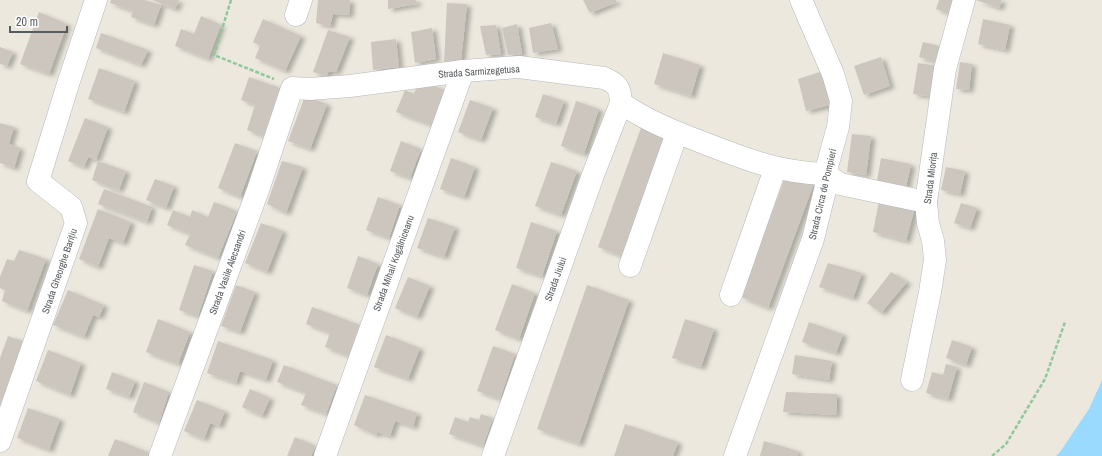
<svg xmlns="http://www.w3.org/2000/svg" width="1102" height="456" font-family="'Archivo Narrow',sans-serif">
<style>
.water{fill:#9bdaff}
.building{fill:#ccc6bf;filter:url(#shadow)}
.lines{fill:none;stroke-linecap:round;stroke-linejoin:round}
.minor-casing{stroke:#b4b8bc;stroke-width:23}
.path{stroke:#91c79d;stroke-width:2.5;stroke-dasharray:4 2;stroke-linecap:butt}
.minor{stroke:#fff;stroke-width:22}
.labels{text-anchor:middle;stroke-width:3;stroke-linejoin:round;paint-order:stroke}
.street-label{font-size:10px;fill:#575c60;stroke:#fff}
</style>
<defs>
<filter id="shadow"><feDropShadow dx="4.5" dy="2.5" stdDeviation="2" flood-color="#0004"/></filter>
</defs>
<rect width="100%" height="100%" fill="#ece8de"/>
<polygon class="water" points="1102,380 1102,456 1056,456 1060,452 1089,409"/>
<g class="building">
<polygon points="111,0 145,0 161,5 154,25 131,17 133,11 110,3"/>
<polygon points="152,0 179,0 175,9"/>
<polygon points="318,0 350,0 349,15 333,14 330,26 316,23"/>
<polygon points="388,0 416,0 417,4 388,9"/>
<polygon points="583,0 616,0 617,2 590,13"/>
<polygon points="939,0 959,0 953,15 936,9"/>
<polygon points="976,0 1002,0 999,8"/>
<polygon points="447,3 467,4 461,60 444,63"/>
<polygon points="39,12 67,24 49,74 20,64"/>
<polygon points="201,16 221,25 208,59 175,46 181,29 194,34"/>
<polygon points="263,19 301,36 285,71 255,58 260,46 253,42"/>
<polygon points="983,19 1010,25 1005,50 978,44"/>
<polygon points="551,23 558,49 533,53 529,28"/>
<polygon points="517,24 522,54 508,55 502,28"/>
<polygon points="496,25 501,54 486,55 480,26"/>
<polygon points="432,28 436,59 415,63 411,32"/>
<polygon points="328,30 350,37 336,72 329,71 326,76 313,72"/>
<polygon points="101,33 148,50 141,65 96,48"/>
<polygon points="396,39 399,67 373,70 371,42"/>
<polygon points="923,42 943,47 939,62 919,57"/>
<polygon points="0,47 13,52 7,66 0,64"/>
<polygon points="663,53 700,65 691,96 654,84"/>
<polygon points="881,57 890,86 864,95 854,66"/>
<polygon points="960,62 972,64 969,90 956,89"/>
<polygon points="918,63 939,66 934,97 913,94"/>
<polygon points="99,68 135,81 124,112 88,99"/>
<polygon points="820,72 830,105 806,111 798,79"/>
<polygon points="249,77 283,89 266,137 247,130 255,105 241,100"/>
<polygon points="419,80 445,90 431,125 396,112 405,90 414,94"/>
<polygon points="543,94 564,101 556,124 535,117"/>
<polygon points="305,96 327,104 310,149 288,141"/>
<polygon points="470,100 493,108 481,140 458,132"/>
<polygon points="576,101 599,109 584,154 561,146"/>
<polygon points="85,118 108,127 96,160 88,157 84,167 68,161"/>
<polygon points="643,122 671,133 626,258 598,247"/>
<polygon points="0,123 14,127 9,144 20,148 14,168 0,163"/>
<polygon points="852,134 871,136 866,175 847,172"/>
<polygon points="401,141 421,149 410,178 390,171"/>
<polygon points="235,143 257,151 240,197 218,188"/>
<polygon points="451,158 475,167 464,197 440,189"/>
<polygon points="881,158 911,164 906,187 877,181"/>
<polygon points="98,161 126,171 119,190 92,180"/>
<polygon points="282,161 303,167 286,213 267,204"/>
<polygon points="551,162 577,171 561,215 535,206"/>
<polygon points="946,167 965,171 960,194 941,190"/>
<polygon points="786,174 814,183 768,308 741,297"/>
<polygon points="155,179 174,186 166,208 146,200"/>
<polygon points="104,189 152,207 147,222 98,204"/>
<polygon points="880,196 916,203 906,241 873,232"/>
<polygon points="378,197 400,205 389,238 366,230"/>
<polygon points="214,202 237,211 218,258 185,245 190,234 167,225 173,210 190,217 192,210 208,217"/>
<polygon points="961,203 977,208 970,228 954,223"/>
<polygon points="98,209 131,222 123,243 109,238 98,267 79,259"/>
<polygon points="428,218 455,227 444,257 417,248"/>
<polygon points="531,222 557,231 542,276 516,268"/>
<polygon points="261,223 283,231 267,272 245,263"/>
<polygon points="19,250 46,259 27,311 2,301 5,290 0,288 0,277 7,259 14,261"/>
<polygon points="358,256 378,264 367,295 347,288"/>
<polygon points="828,263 862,273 853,298 819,287"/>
<polygon points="194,265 213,271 198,316 179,310"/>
<polygon points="891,272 907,282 881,313 867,303"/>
<polygon points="408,277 430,286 417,317 395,308"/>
<polygon points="512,284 535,293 519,339 495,330"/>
<polygon points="236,285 255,292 240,332 221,326"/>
<polygon points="587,285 629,300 579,444 537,429"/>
<polygon points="68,290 104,305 99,317 93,315 84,337 53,325"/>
<polygon points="312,307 360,325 349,356 325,347 330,333 306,324"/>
<polygon points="158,319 190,332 178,364 146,352"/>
<polygon points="685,319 714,329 701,367 672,358"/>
<polygon points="809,322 843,334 836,353 802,342"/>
<polygon points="386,335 420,348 408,379 374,367"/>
<polygon points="8,336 23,341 0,406 0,358"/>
<polygon points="952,340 972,347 966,365 946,358"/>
<polygon points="218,341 273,360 266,380 240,371 236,383 207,373"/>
<polygon points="493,346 515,354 500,399 477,391"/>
<polygon points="48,350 81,363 70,395 36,381"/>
<polygon points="795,355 832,361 829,380 792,374"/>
<polygon points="946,364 957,367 948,399 926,393 932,372 943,375"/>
<polygon points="284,365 337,385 326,414 301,405 306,393 277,382"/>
<polygon points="112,372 135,381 129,397 106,389"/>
<polygon points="144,382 169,392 159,423 133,412"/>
<polygon points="250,389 270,398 262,416 242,407"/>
<polygon points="786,392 837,394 836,415 783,412"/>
<polygon points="365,395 417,413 413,427 395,421 390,436 377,432 376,435 354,425"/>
<polygon points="197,400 225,411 219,426 210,423 204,439 184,431"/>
<polygon points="28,408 60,419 49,450 17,438"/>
<polygon points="481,414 493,418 483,446 449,434 455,417 468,422 470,417 479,420"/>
<polygon points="625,424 678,442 673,456 614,456"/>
<polygon points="295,437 316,446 311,456 287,456"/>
<polygon points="115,439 148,452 147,456 108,456"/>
<polygon points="764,441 798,451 797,456 760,456"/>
</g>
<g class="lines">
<defs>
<g id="minor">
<polyline points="296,15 301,0"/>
<polyline points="825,174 840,184 926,202"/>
<polyline points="630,266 677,133"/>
<polyline points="731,295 775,169"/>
<polyline points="912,380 930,292 935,260 933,241 928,223 926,202 945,69 964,0"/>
<polyline points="0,441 76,223 71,207 38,181 69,81 96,0"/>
<path d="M160,456L258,190L292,88L310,89L350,86L463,71L519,67L604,78C618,84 620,88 621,103C647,121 675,132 704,143C748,160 777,172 825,174"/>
<polyline points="325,456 463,71"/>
<polyline points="493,456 593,175 621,103"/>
<polyline points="735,456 813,239 826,186 825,174 838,127 841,101 833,74 801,0"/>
</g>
</defs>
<use href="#minor" class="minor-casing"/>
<g class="path">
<polyline points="231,0 214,55 274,79"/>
<polyline points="992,456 1006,444 1045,379 1065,322"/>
</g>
<use href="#minor" class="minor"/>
</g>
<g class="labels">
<g class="street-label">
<text transform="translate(479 71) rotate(-4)" y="4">Strada Sarmizegetusa</text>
<text transform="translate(930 178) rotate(-83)" y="4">Strada Miorița</text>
<text transform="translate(822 194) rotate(-77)" y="4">Strada Circa de Pompieri</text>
<text transform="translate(393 263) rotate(-70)" y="4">Strada Mihail Kogălniceanu</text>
<text transform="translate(59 271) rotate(-71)" y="4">Strada Gheorghe Barițiu</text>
<text transform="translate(227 272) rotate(-70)" y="4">Strada Vasile Alecsandri</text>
<text transform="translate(555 279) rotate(-70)" y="4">Strada Jiului</text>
</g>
</g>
<path d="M10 26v6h57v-6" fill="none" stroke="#575c60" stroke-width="2"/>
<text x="16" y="26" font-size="12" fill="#575c60" stroke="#ffffff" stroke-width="3" paint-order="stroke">20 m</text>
</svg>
